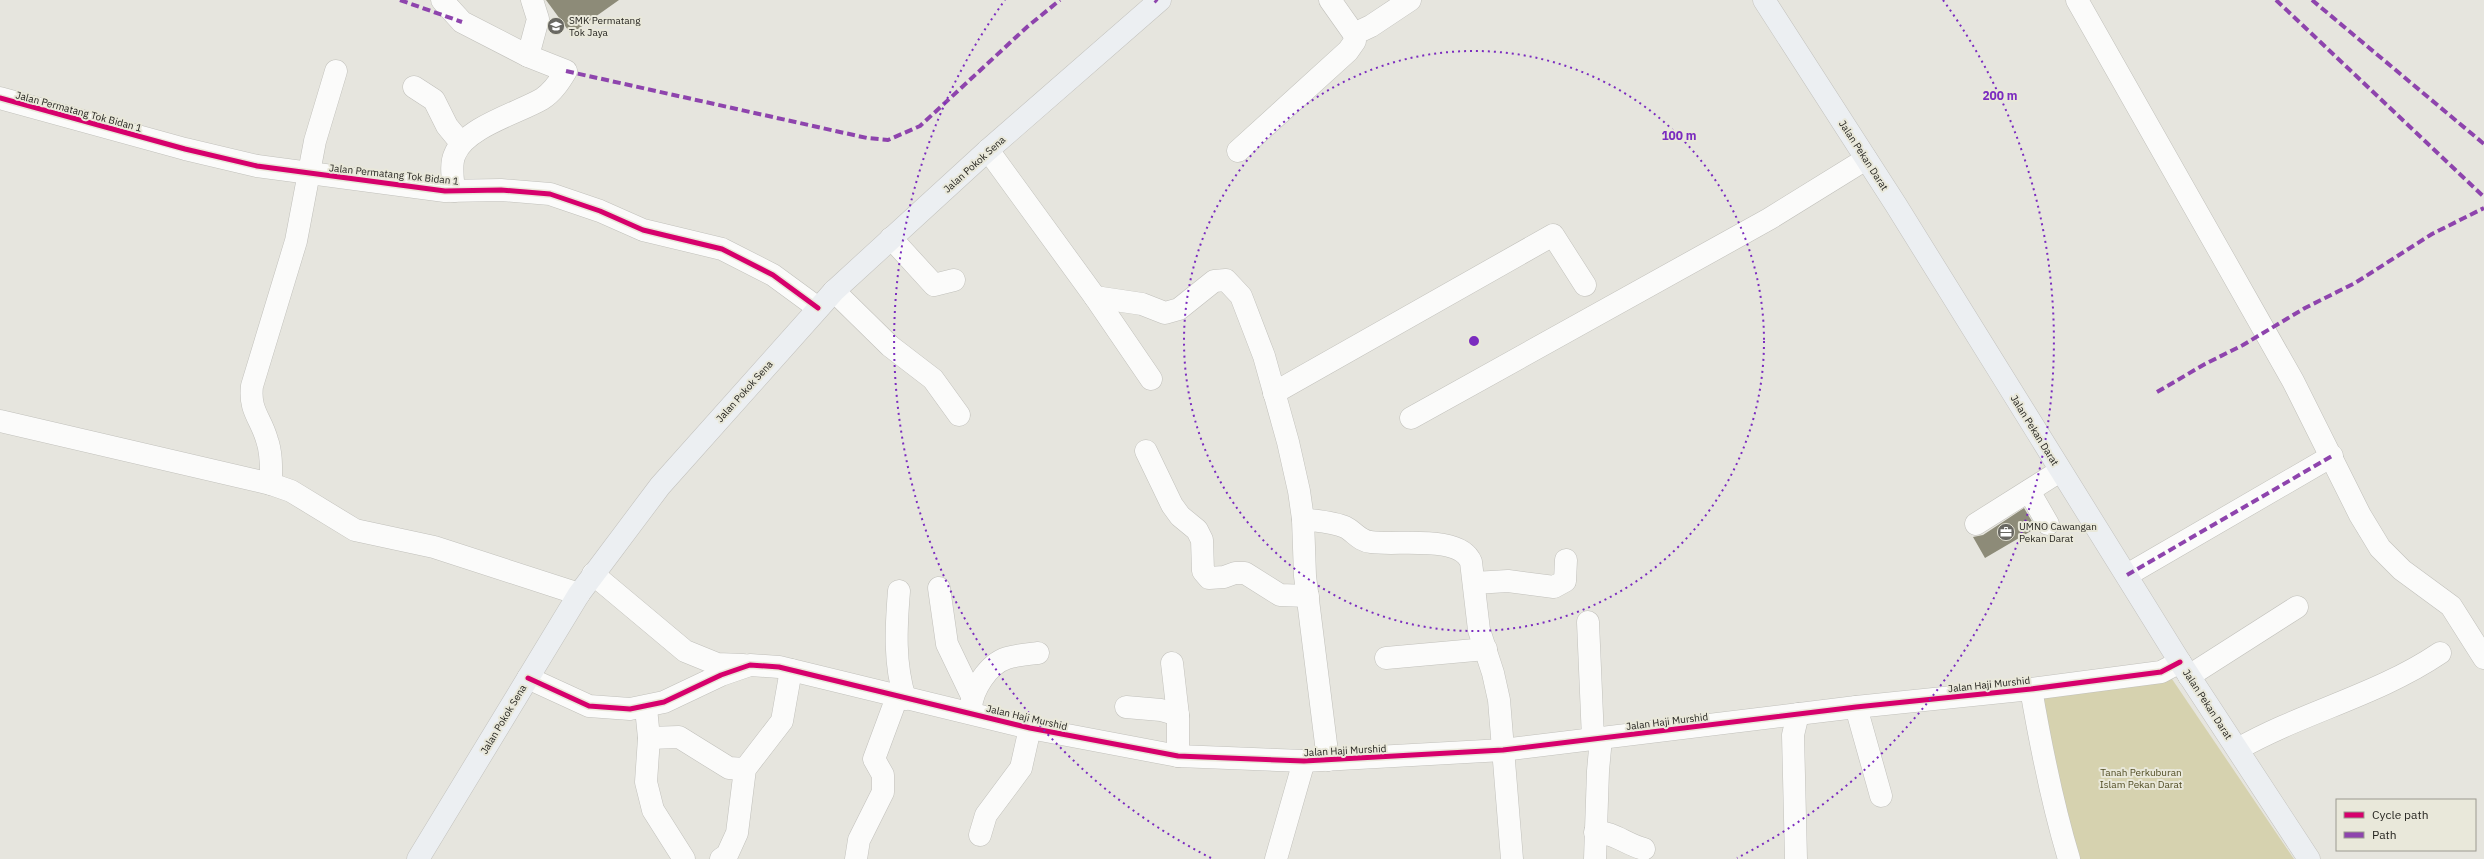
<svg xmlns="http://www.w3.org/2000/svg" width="2484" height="859" font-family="'IBM Plex Sans',sans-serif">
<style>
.green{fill:#d6d2af}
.building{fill:#8d8b78}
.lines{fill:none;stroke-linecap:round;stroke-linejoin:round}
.minor-casing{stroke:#c1c0bb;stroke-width:23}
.major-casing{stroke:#c3c2be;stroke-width:23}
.minor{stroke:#fbfbfa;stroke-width:22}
.major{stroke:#eceff2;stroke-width:22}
.quiet{stroke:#8e44ad;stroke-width:4;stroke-dasharray:8 4;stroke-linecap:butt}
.cycleway-casing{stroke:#e9e8da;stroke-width:8}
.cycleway{stroke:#d6006c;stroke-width:5}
.ring{fill:none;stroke:#7b2cbf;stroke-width:2;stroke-dasharray:2 4}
.labels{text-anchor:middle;stroke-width:4;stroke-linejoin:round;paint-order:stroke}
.poi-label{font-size:10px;fill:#262520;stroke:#e9e8da;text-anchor:start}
.street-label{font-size:10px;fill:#262520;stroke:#e9e8da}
.park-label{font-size:10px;fill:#504c24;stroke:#e9e8da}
.centre{fill:#7b2cbf;stroke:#e9e8da;stroke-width:2}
.ring-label{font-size:12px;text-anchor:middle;font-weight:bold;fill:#7b2cbf;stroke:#e9e8da;stroke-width:4;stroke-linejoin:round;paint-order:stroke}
</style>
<rect width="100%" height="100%" fill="#e6e5de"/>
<polygon class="green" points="2172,679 2294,859 2078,859 2040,698"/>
<g class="building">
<polygon points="546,0 619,0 571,34"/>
<polygon points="2024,508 2036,528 1985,558 1973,537 1983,535"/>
</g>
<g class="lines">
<defs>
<g id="minor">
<path d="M442,0L462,22L528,56L566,71C560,81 553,92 542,99C518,113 466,127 455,154C450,164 453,179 454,191"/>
<polyline points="1330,0 1354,34"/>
<polyline points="2077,0 2293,381 2360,515 2380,548 2402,570 2451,606 2484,658"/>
<polyline points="528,56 538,19 532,0"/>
<polyline points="414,87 434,100 447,126 461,143"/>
<polyline points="0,98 185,149 257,166 445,191 501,190 550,194 600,211 643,230 722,249 773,275 818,308"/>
<polyline points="988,150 1095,297 1151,379"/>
<polyline points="1238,151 1348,51 1355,41 1354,34 1371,26 1410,0"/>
<polyline points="891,238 934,285 954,280"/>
<polyline points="834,291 890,346 933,379 959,415"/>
<polyline points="1095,297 1142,304 1165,313 1179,309 1214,281 1226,280 1241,296 1264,356 1288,442 1299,491 1303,519 1305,576 1328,760"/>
<polyline points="1274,393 1553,235 1585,285"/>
<polyline points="1411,418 1769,219 1866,159"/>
<polyline points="0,421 271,484 291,491 355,530 434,547 579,594"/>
<polyline points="1146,451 1172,505 1180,516 1197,530 1202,540 1203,571 1209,578 1224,577 1235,573 1245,573 1280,595 1308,596"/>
<path d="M271,484C271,469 272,454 267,440C261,418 249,411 252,386L296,241L315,141L336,71"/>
<polyline points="2029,491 2048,524"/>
<path d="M1303,519C1316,521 1334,522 1345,527C1355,532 1359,541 1371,542C1396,546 1460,534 1471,562L1479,630L1493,673L1499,700L1512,859"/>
<polyline points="1976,524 2060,471"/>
<polyline points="593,574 685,651 717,664 743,665"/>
<polyline points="2127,575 2332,456"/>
<polyline points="1474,583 1508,581 1554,587 1565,581 1566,560"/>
<polyline points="939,588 947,644 972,696"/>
<path d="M899,591C896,628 894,663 905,699"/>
<polyline points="1588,622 1593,739"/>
<polyline points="1386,658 1486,649"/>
<polyline points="1172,663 1178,715"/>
<polyline points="2189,676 2297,607"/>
<polyline points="528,678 589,706 630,709 664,702 721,675 750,665 779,667 1030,728 1178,756 1304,761 1503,750 1856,707 2031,689 2161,672 2180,662"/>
<path d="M2031,689C2041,747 2052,803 2069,859"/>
<polyline points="1126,707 1161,710 1178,715 1178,756"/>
<polyline points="1856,707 1881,796"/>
<polyline points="646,708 649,738 646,782 653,810 684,859"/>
<path d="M971,708C972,690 988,664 1007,658C1017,655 1028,654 1038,653"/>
<polyline points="649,738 679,737 729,768 745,769"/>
<path d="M2238,749C2303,712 2378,695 2440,653"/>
<path d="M1595,832C1612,831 1627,845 1644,849"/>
<polyline points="980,835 986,815 1021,768 1030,728"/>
<polyline points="721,859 727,855 737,833 745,769 782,721 791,670"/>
<polyline points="856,859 859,840 883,792 883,775 874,759 897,697"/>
<polyline points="1276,859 1304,761"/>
<polyline points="1595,859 1598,771 1601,738"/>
<polyline points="1796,859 1793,735 1798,714"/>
</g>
<g id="major">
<polyline points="1764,0 1896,205 2180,662 2309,859"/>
<polyline points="418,859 579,594 660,486 834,291 988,150 1160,0"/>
</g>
</defs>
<use href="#minor" class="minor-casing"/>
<use href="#major" class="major-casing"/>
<use href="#minor" class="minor"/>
<use href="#major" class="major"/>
<g class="quiet">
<polyline points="400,0 462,22"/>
<polyline points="1155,0 1157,2"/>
<polyline points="2276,0 2484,197"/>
<polyline points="2312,0 2484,144"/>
<polyline points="566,71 867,138 888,140 920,126 1027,27 1060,0"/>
<polyline points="2157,392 2205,364 2243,345 2305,308 2355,283 2432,234 2484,208"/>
<polyline points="2127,575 2332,456"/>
</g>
<defs>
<g id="cycleway">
<polyline points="0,98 185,149 257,166 445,191 501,190 550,194 600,211 643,230 722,249 773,275 818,308"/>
<polyline points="528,678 589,706 630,709 664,702 721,675 750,665 779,667 1030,728 1178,756 1304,761 1503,750 1856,707 2031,689 2161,672 2180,662"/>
</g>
</defs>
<use href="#cycleway" class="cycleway-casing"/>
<use href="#cycleway" class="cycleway"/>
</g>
<g class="ring">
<circle cx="1474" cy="341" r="290"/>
<path d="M1211 858A580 580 0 0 1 1005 0M1943 0A580 580 0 0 1 1737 858"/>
</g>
<defs>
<symbol id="school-disc" viewBox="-11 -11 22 22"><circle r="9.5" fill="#696862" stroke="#e9e8da"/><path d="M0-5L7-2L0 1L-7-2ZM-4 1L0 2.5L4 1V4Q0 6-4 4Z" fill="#fff"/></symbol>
<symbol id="office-disc" viewBox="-11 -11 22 22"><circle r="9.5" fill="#696862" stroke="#e9e8da"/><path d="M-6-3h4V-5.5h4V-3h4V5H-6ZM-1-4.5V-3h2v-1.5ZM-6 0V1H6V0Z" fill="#fff"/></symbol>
</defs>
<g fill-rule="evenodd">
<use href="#school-disc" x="546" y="16" width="20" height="20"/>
<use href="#office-disc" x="1996" y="522" width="20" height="20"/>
</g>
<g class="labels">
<g class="poi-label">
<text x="569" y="24">SMK Permatang<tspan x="569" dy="12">Tok Jaya</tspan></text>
<text x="2019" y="530">UMNO Cawangan<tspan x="2019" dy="12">Pekan Darat</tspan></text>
</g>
<g class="street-label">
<text transform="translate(79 111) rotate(15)" y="4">Jalan Permatang Tok Bidan 1</text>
<text transform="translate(1864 155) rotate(57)" y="4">Jalan Pekan Darat</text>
<text transform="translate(974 164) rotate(-42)" y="4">Jalan Pokok Sena</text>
<text transform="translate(394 174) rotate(6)" y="4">Jalan Permatang Tok Bidan 1</text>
<text transform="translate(744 391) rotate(-48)" y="4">Jalan Pokok Sena</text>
<text transform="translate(2035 430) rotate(58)" y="4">Jalan Pekan Darat</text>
<text transform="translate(1989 684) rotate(-6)" y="4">Jalan Haji Murshid</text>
<text transform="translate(2208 704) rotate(57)" y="4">Jalan Pekan Darat</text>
<text transform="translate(1027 717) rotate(13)" y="4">Jalan Haji Murshid</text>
<text transform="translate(503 719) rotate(-59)" y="4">Jalan Pokok Sena</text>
<text transform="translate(1667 721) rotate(-7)" y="4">Jalan Haji Murshid</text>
<text transform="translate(1345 750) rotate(-3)" y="4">Jalan Haji Murshid</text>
</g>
<g class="park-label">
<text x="2141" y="776">Tanah Perkuburan<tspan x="2141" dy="12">Islam Pekan Darat</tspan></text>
</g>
</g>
<circle cx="1474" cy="341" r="6" class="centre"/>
<g class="ring-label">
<text x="2000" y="100">200 m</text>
<text x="1679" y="140">100 m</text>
</g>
<rect x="2336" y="799" width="140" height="52" fill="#e9e8da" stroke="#9b9a90"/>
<rect x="2344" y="812" width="20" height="6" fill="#d6006c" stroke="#9b9a90"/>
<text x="2372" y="819" font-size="12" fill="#262520">Cycle path</text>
<rect x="2344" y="832" width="20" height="6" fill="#8e44ad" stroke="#9b9a90"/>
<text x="2372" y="839" font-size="12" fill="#262520">Path</text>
</svg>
